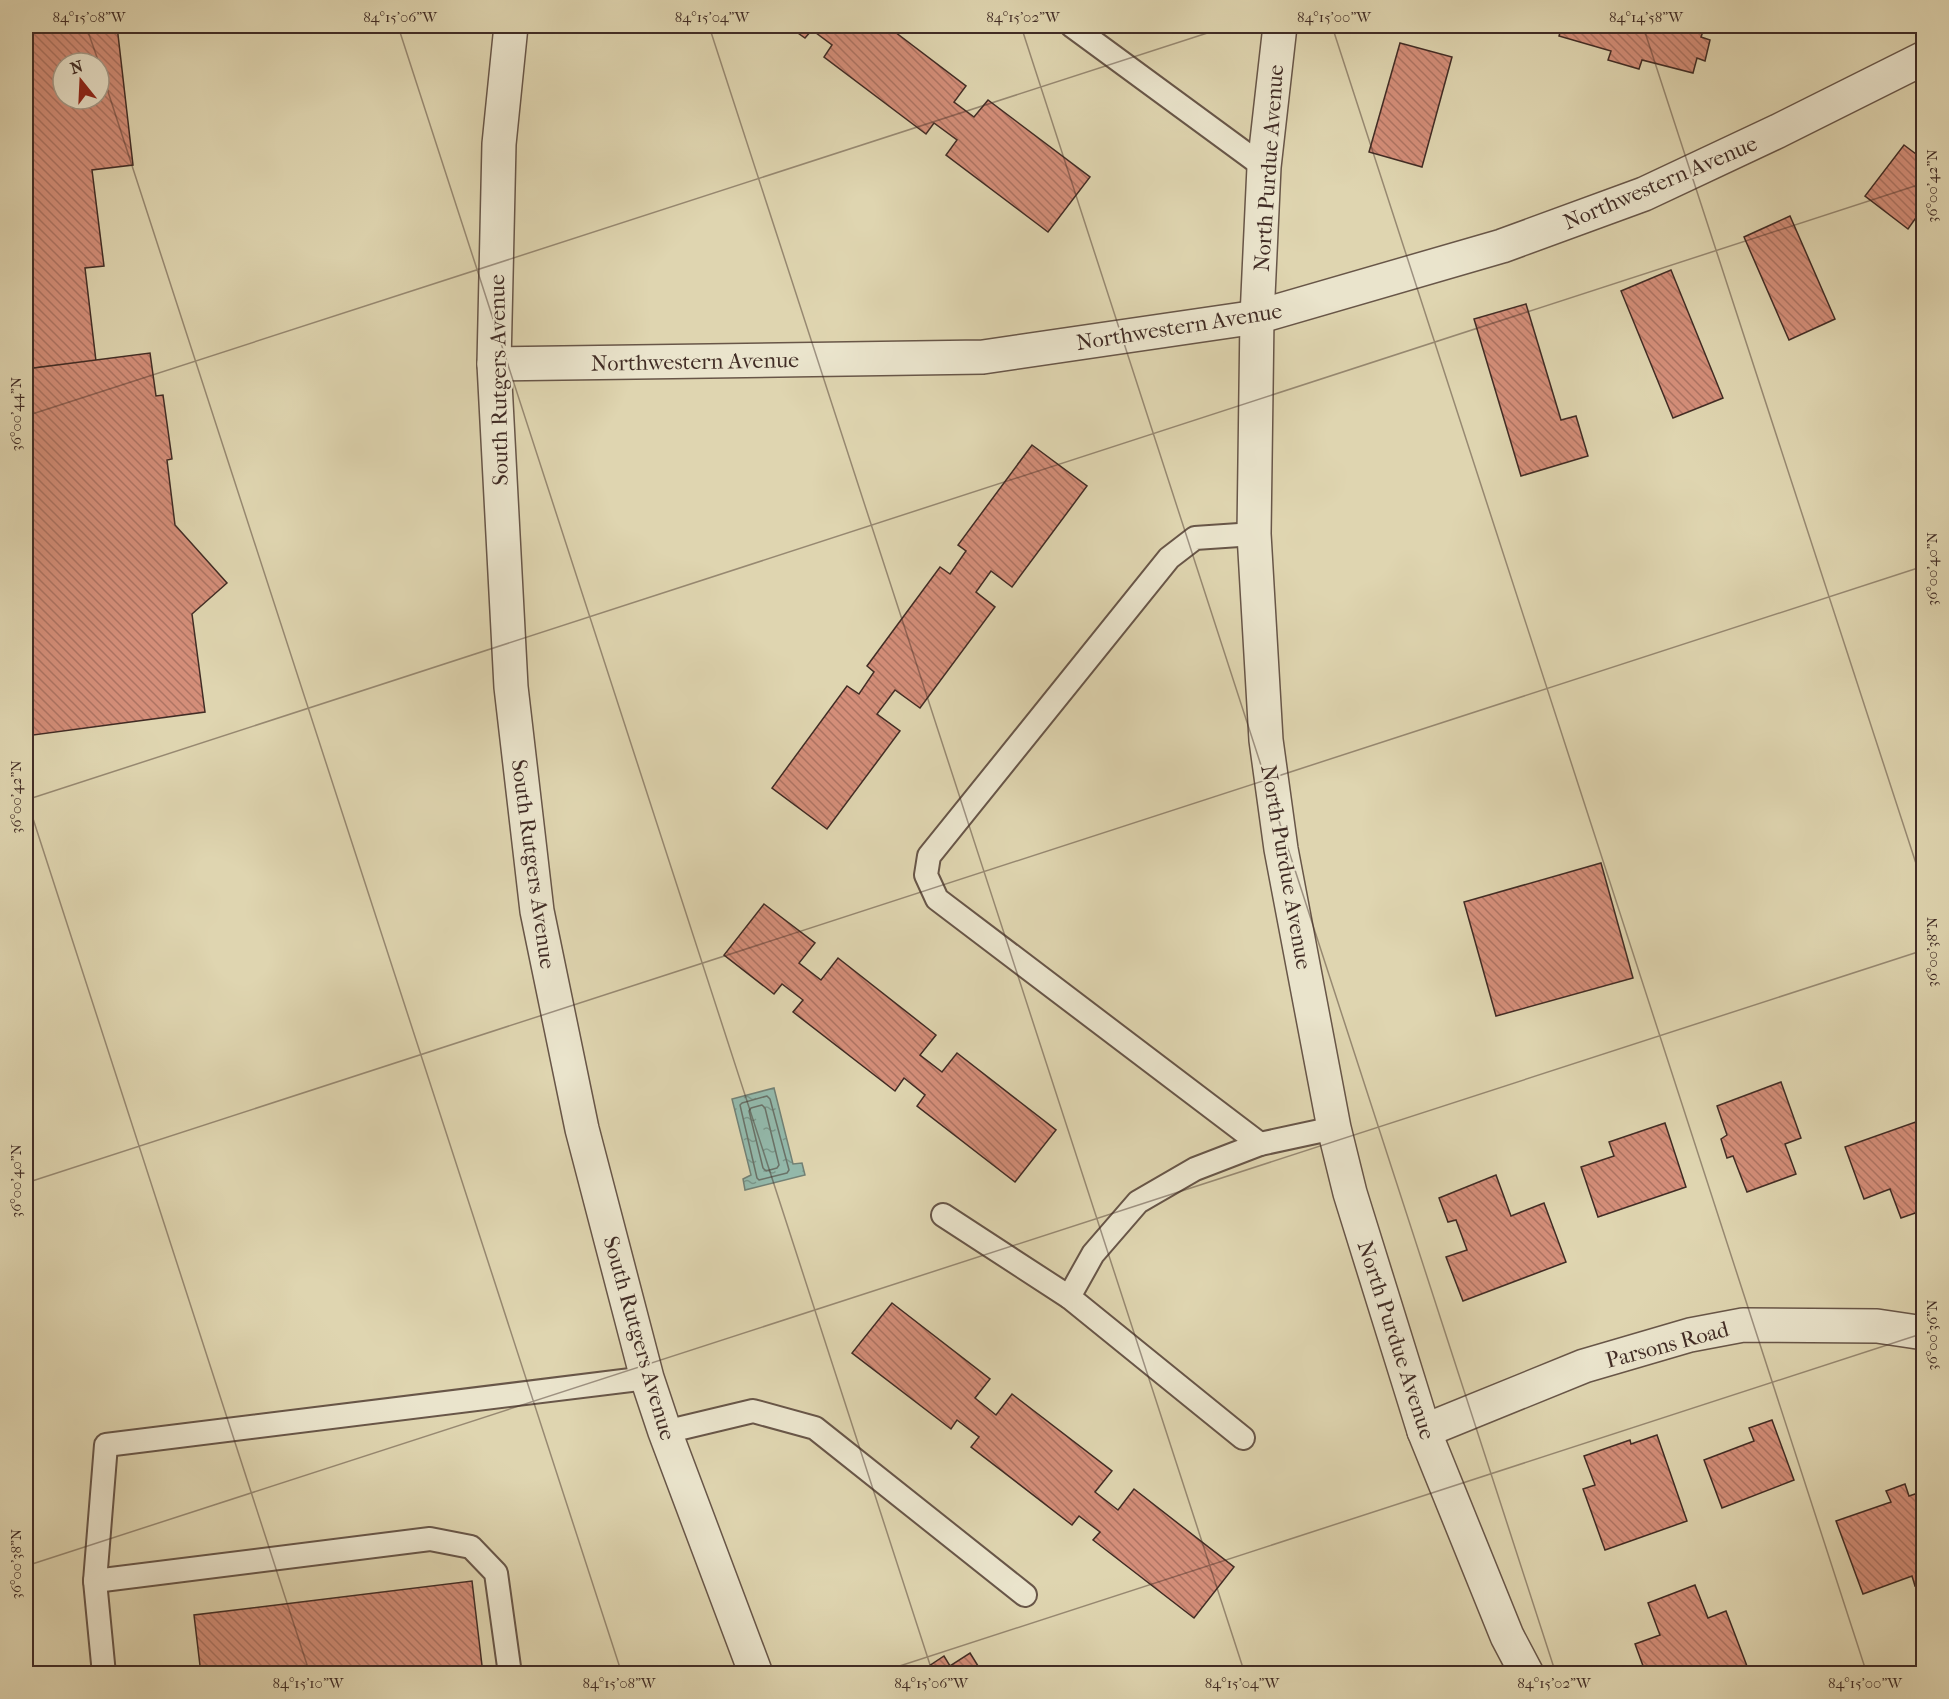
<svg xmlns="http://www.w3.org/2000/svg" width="1949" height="1699" font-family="'IM FELL French Canon',serif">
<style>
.water{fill:url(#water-ripples);stroke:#728175;stroke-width:1.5}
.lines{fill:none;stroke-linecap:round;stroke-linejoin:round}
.shore{stroke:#6a7268;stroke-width:1.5}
.building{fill:url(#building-back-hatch);stroke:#412c25;stroke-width:1.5;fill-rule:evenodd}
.service-casing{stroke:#685648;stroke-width:26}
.minor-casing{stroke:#685648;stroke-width:36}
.tertiary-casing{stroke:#685648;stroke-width:36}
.service{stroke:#eae4cc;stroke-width:22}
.minor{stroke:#eae4cc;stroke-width:33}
.tertiary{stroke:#eae4cc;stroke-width:33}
.ticks{fill:none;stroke:#412c25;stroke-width:1.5;stroke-opacity:0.45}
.labels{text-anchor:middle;stroke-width:4.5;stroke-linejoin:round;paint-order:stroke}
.street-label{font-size:22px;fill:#412c25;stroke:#eae4cc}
.neatline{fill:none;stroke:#412c25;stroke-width:2}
.ticks-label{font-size:15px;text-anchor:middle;fill:#412c25}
</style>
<defs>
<pattern id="water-ripples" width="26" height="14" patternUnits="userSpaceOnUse" patternTransform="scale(1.5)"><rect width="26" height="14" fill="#93b9ab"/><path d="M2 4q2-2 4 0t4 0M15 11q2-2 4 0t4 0" fill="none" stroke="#7a978b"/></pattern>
<pattern id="building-back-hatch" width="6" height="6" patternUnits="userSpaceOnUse" patternTransform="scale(1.5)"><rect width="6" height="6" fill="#d48e79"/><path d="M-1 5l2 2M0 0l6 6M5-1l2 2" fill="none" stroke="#ae7463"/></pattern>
</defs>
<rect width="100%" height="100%" fill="#dfd5b0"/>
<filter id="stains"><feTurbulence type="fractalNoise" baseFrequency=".00333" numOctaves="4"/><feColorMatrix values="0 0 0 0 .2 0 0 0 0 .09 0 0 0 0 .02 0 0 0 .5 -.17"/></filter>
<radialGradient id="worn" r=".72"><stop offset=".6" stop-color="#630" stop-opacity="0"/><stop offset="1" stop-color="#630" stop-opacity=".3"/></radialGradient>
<polygon class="water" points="774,1088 793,1164 802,1163 805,1175 745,1190 743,1179 751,1175 732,1099"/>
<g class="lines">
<g class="shore">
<polygon points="767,1096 770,1099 789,1170 787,1173 759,1180 757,1178 740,1105 742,1103"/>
<polygon points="762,1105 765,1108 779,1165 777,1168 766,1171 763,1168 749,1111 751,1108"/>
</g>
</g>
<g class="building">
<path d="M61,26H117L133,165L92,170L104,266L85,268L96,361L26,369V30ZM63,63H99V99H63Z"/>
<polygon points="788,26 887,26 966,86 954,102 974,117 988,100 1090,177 1048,232 946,155 957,140 934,123 926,134 824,57 832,45 812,30 805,38"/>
<polygon points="1562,26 1705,26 1701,37 1710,40 1705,61 1697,58 1693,73 1642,60 1639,69 1608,60 1611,51 1559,36"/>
<polygon points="1400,43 1452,57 1422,167 1369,152"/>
<polygon points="1904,145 1924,160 1924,225 1915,219 1908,229 1865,196"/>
<polygon points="1790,216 1835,319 1789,340 1744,237"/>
<polygon points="1671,270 1723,398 1673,418 1621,291"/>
<polygon points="1526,304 1561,420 1576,416 1588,456 1521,476 1474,319"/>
<polygon points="150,353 156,396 163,395 172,459 167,460 175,525 227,583 192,614 205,712 26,736 26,369"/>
<polygon points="1032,445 1087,486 1012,587 991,571 976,592 995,607 920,708 895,690 877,714 900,731 827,829 772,788 847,686 859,694 874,672 867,666 940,567 950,574 966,551 958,545"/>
<polygon points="1601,863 1633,978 1496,1016 1464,902"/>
<polygon points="764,904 815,943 799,963 821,980 838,958 936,1035 920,1055 942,1072 957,1053 1056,1130 1015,1182 917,1106 925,1095 904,1078 895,1091 793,1012 803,1000 782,984 774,994 724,955"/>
<polygon points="1924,976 1924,994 1918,978"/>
<polygon points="1781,1082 1801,1138 1785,1144 1796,1174 1747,1192 1733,1156 1727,1158 1721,1139 1727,1135 1717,1106"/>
<polygon points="1924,1119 1924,1210 1901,1218 1890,1189 1864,1199 1845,1147"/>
<polygon points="1665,1123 1686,1187 1598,1217 1581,1167 1614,1156 1609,1142"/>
<polygon points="1496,1175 1511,1216 1544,1203 1566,1262 1463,1301 1446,1257 1467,1250 1456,1220 1448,1222 1439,1198"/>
<polygon points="892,1303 990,1379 975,1398 996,1415 1012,1394 1112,1471 1095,1492 1118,1510 1134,1489 1234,1567 1194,1618 1093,1540 1100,1532 1079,1516 1072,1525 971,1447 979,1437 957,1420 951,1429 852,1353"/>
<polygon points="1772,1420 1794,1480 1722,1508 1704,1460 1754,1441 1749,1428"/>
<polygon points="1657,1435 1687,1521 1605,1550 1583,1489 1595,1485 1584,1456 1630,1440 1631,1444"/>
<polygon points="1905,1484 1909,1496 1924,1491 1924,1583 1915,1586 1912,1576 1863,1594 1836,1521 1891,1502 1886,1491"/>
<polygon points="472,1581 483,1674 201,1674 194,1615"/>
<polygon points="1695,1585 1708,1618 1726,1611 1750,1674 1646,1674 1635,1644 1660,1635 1648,1603"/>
<polygon points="970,1653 983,1674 930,1674 926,1668 944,1656 950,1666"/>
</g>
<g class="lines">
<defs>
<g id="service">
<polyline points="1072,26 1264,167"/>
<polyline points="1254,534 1195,538 1169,558 929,856 926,875 937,899 1260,1144"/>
<polyline points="943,1215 1069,1297"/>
<polyline points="665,1432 753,1411 815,1428 1025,1595"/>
<polyline points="1243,1438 1069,1297 1093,1254 1138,1202 1195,1169 1260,1144 1334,1128"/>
<polyline points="95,1581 104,1674"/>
<polyline points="510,1674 496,1573 471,1547 430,1539 95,1581 106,1445 647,1378"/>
</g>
<g id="minor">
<polyline points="1280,26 1264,167 1257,317 1254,534 1266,740 1281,849 1334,1128 1350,1193 1424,1431 1507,1636 1527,1674"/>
<polyline points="1424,1431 1584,1366 1690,1335 1743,1325 1877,1326 1924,1333"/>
</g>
<g id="tertiary">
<polyline points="511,26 499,144 494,364 511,687 537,911 582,1129 647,1378 665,1432 756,1674"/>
<polyline points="494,364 983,357 1257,317 1502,246 1644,194 1778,131 1924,58"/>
</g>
</defs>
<use href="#service" class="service-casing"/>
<use href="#minor" class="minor-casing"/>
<use href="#tertiary" class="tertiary-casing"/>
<use href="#service" class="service"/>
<use href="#minor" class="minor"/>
<use href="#tertiary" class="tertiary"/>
</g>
<path class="ticks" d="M86,26L99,63M398,26L933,1674M709,26L1245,1674M1021,26L1556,1674M1332,26L1867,1674M1643,26L1924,888M26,33L49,26M99,64L622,1674M26,416L1229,26M26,797L310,1674M26,800L1924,183M26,1183L1924,566M26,1566L1924,950M875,1674L1924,1333"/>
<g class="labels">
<g class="street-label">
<text transform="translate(1268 168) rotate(-86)" y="8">North Purdue Avenue</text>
<text transform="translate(1660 182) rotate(-23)" y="8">Northwestern Avenue</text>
<text transform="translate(1179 326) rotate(-9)" y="8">Northwestern Avenue</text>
<text transform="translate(695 361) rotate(-1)" y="8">Northwestern Avenue</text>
<text transform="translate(498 380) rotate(-91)" y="8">South Rutgers Avenue</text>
<text transform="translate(534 864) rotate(82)" y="8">South Rutgers Avenue</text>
<text transform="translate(1287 867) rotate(80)" y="8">North Purdue Avenue</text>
<text transform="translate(640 1338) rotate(74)" y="8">South Rutgers Avenue</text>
<text transform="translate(1397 1340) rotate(72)" y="8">North Purdue Avenue</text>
<text transform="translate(1667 1344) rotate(-15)" y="8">Parsons Road</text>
</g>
</g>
<rect width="1949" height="1699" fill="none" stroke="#dfd5b0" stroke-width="66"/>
<g transform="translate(81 81) rotate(342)"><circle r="28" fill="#eae4cc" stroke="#a69a89" stroke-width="1.5"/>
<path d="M0-4.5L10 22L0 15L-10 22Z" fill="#8f2418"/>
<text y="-9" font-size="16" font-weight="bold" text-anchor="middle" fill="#412c25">N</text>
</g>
<rect x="33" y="33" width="1883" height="1633" class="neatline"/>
<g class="ticks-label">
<text x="89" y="22">84°15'08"W</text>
<text x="400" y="22">84°15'06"W</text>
<text x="712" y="22">84°15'04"W</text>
<text x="1023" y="22">84°15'02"W</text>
<text x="1334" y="22">84°15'00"W</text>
<text x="1646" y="22">84°14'58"W</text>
<text transform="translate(1932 186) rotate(-90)" y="5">36°00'42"N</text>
<text transform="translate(16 414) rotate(-90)" y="5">36°00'44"N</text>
<text transform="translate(1932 569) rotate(-90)" y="5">36°00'40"N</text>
<text transform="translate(16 797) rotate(-90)" y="5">36°00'42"N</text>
<text transform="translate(1932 952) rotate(-90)" y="5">36°00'38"N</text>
<text transform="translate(16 1181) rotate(-90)" y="5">36°00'40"N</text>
<text transform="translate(1932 1335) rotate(-90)" y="5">36°00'36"N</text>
<text transform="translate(16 1564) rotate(-90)" y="5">36°00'38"N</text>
<text x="308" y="1688">84°15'10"W</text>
<text x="619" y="1688">84°15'08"W</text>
<text x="931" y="1688">84°15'06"W</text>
<text x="1242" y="1688">84°15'04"W</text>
<text x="1554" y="1688">84°15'02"W</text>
<text x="1865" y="1688">84°15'00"W</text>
</g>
<rect width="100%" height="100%" filter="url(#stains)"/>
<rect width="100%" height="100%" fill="url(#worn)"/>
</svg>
